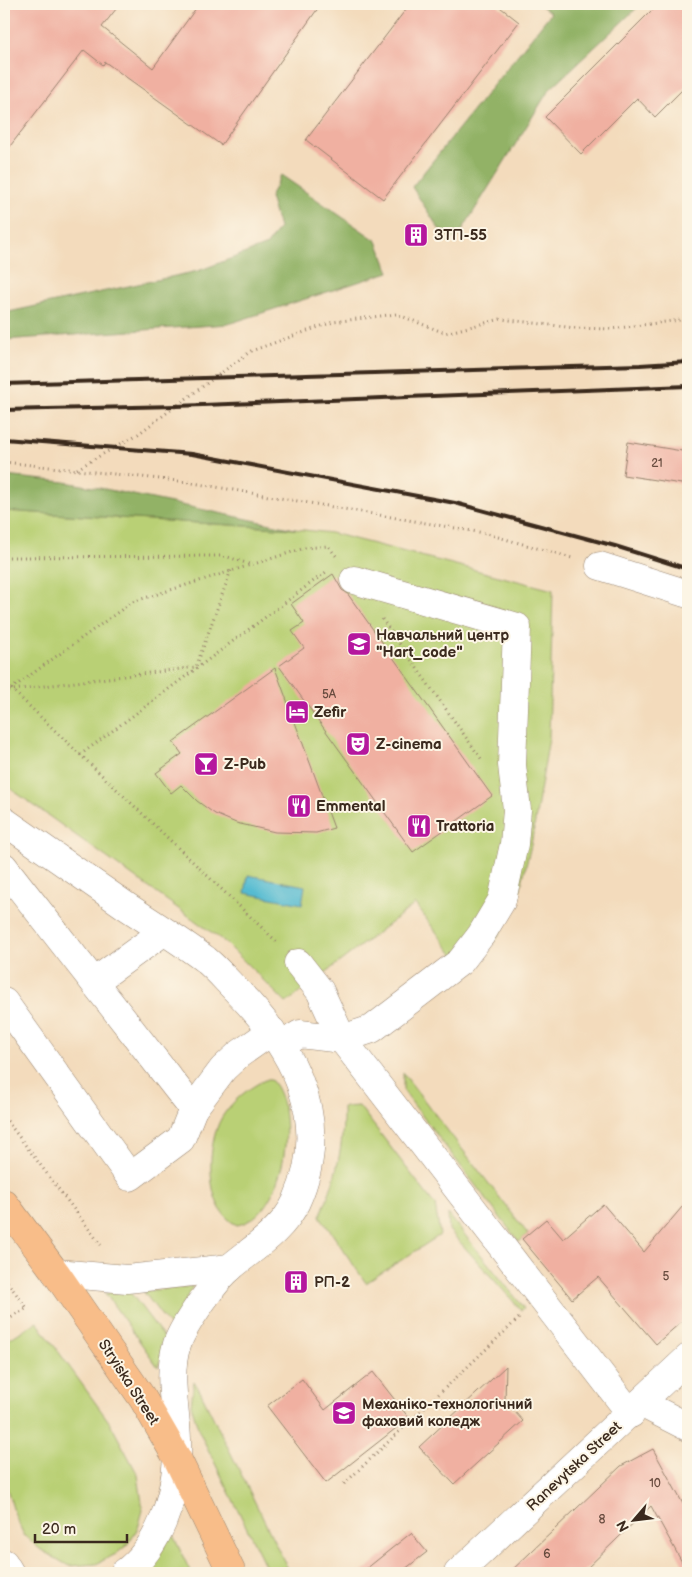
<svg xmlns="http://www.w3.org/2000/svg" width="692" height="1577" font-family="'Balsamiq Sans',sans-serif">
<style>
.green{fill:#b9d074;stroke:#7a7d49}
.forest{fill:#92b266;stroke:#666e42}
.water{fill:#54bbd1;stroke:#487278}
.building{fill:#f0b0a1}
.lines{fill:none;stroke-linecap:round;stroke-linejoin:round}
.minor-casing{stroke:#97826d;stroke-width:29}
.major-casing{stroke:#97826d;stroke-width:29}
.path{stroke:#97826d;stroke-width:3;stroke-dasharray:1 4;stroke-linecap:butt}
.minor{stroke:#fff;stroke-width:28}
.major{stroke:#f8bd89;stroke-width:28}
.rail{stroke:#3b2a1e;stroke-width:4}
.labels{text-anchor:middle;stroke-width:4;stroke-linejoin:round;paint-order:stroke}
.number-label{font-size:12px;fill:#684c3f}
.poi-label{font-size:15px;font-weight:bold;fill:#3b2a1e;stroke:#fcf5e5;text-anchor:start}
.street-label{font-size:15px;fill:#3b2a1e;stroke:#fcf5e5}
</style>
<rect width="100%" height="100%" fill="#fcf5e5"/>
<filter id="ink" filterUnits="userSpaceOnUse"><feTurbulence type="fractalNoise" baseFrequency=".02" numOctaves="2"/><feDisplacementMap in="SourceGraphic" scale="10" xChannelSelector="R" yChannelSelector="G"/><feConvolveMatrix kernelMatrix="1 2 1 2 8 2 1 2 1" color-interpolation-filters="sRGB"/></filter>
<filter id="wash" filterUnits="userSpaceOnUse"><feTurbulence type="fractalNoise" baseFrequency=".0096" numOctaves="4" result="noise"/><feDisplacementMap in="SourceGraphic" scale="20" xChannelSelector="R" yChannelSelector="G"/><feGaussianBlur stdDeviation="1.12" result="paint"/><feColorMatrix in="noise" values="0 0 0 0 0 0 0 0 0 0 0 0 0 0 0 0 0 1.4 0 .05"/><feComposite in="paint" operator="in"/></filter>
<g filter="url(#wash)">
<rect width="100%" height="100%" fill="#f3dbbc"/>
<g class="green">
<polygon points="4,511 295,529 331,533 553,590 549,738 531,845 517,903 497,938 468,974 415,904 286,1003 225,942 4,784"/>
<polygon points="403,1073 528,1234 519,1242 410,1100 403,1090"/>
<path d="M265,1080H271C300,1111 285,1217 237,1225C204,1210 206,1144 222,1117C232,1101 248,1088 265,1080Z"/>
<path d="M359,1106L435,1205L440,1235L366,1283L320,1216C336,1180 344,1146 343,1107Z"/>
<polygon points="448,1214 524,1308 521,1310 449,1230"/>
<polygon points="193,1286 171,1328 143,1291"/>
<polygon points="130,1292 167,1341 158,1367 105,1293"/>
<polygon points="37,1322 110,1423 138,1475 143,1510 138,1528 127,1545 116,1554 96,1564 69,1566 41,1550 24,1535 16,1518 4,1479 4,1342"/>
<polygon points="194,1381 201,1393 290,1573 269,1573 199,1431 191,1405"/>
<polygon points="172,1533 191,1573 149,1573"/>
</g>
<g class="forest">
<polygon points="539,4 641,4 549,90 456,240 439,229 412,187 551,13"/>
<polygon points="281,175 377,241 389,272 228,324 4,340 4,313 198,271 267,245 279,228 270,197"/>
<polygon points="4,476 65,482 105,489 295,529 4,511"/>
</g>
<polygon class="water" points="248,875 305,886 302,904 245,893"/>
<g id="blocks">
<g class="building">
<polygon points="4,4 120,4 102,27 153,68 199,4 321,4 221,145 105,62 103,65 84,50 4,154"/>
<polygon points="410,4 496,4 519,22 383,199 306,140"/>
<polygon points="658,4 688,4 688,84 655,117 637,98 581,154 545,117"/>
<polygon points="628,442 688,452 688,485 623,475"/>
<polygon points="333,574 342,590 347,593 492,796 413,852 279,666 304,648 292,631 304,623 291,604"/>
<polygon points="275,668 334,828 316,833 275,832 236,823 215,814 197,801 181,785 171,793 156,773 182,754 173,742"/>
<polygon points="688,1200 688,1316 656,1344 598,1277 572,1299 522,1239 546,1219 563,1239 603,1204 644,1252"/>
<polygon points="506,1366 505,1401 523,1421 454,1484 419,1447"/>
<polygon points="373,1372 409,1418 326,1483 267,1406 302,1379 325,1410"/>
<polygon points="653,1449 688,1513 688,1573 651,1506 582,1573 509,1573 621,1466"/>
<polygon points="411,1533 427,1552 400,1573 361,1573"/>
</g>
</g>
</g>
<g filter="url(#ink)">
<use href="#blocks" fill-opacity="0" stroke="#97826d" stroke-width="1"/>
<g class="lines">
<defs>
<g id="minor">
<polyline points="600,566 688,594"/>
<path d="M4,821C45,850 86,878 126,906C153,924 181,941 206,960C217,969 227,981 237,991C294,1049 333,1120 296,1202C283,1230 255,1247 232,1266C216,1279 184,1324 177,1344C165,1381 180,1421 177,1459C174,1500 159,1548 124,1573"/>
<polyline points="4,867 193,1109"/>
<polyline points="298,963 320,991 342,1039 631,1414"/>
<polyline points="94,982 163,932"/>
<polyline points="4,1002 130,1177 181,1139 193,1109 223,1069 238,1055 272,1031"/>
<polyline points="283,1044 300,1034 342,1039 372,1029 461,961 481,935 502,900 514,844 517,810 512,765 517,627 354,580"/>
<polyline points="56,1273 127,1279 230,1268"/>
<polyline points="641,1403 688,1427"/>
<polyline points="4,1563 10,1573"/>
<polyline points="458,1573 688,1358"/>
</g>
<polyline id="major" points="4,1203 56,1273 143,1399 177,1458 232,1573"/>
</defs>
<use href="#minor" class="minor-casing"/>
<use href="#major" class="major-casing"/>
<g class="path">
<polyline points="4,462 187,482 484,533 572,558"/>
<polyline points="77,469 138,434 251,351 333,322 396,314 445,333 501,319 575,328 611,329 688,319"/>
<polyline points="4,557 225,556 249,564"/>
<polyline points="382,619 482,760"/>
<polyline points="4,682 278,943"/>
<polyline points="11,689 132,602 305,548 328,546 337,557"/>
<polyline points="4,691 196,667 231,570"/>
<polyline points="80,755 326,572"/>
<polyline points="4,1117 101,1245"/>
<polyline points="4,1278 27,1308 4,1322"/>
<polyline points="344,1484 519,1318"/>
</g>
<use href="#minor" class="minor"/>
<use href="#major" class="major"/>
<g class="rail">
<polyline points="4,384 640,365 688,362"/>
<polyline points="4,410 176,406 688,386"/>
<polyline points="4,439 192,454 455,503 615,546 688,569"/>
</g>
</g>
</g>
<defs>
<symbol id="building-square" viewBox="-11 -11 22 22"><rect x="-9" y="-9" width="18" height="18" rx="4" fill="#b5179e" stroke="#fcf5e5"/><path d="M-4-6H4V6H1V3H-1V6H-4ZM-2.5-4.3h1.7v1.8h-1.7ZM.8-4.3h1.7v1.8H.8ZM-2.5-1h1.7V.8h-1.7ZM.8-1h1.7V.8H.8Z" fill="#fff"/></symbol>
<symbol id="school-square" viewBox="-11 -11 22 22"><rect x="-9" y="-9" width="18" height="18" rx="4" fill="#b5179e" stroke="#fcf5e5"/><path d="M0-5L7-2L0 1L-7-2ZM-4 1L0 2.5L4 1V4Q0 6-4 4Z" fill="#fff"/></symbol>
<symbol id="hotel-square" viewBox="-11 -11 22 22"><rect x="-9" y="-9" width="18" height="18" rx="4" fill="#b5179e" stroke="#fcf5e5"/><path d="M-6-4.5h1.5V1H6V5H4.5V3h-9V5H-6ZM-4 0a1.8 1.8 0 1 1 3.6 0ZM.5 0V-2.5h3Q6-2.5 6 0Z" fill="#fff"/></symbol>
<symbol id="theatre-square" viewBox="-11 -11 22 22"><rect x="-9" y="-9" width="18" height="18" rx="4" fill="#b5179e" stroke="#fcf5e5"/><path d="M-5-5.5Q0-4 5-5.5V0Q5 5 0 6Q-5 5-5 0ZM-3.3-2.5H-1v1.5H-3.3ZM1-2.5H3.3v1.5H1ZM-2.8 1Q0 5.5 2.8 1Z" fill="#fff"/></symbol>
<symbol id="bar-square" viewBox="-11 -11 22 22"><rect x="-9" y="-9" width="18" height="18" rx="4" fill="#b5179e" stroke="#fcf5e5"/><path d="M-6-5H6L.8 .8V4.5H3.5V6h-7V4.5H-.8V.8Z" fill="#fff"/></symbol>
<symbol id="restaurant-square" viewBox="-11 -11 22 22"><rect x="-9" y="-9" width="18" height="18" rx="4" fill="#b5179e" stroke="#fcf5e5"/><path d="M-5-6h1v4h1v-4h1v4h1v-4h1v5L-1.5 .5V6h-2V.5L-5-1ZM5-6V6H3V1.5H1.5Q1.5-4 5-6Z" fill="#fff"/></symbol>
<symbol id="university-square" viewBox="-11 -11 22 22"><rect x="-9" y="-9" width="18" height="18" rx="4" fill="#b5179e" stroke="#fcf5e5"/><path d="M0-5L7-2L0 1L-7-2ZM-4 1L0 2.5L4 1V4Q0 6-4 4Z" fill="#fff"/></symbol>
</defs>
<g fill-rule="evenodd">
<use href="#building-square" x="402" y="221" width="28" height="28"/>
<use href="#school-square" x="345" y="630" width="28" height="28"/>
<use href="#hotel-square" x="283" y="698" width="28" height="28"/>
<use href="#theatre-square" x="344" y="730" width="28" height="28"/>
<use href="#bar-square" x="192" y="750" width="28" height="28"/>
<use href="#restaurant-square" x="285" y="792" width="28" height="28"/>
<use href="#restaurant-square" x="405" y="812" width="28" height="28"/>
<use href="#building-square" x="282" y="1268" width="28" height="28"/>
<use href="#university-square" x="330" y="1399" width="28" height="28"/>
</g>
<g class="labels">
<g class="number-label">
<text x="657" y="467">21</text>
<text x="329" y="698">5А</text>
<text x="666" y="1280">5</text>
<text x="655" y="1487">10</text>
<text x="602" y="1523">8</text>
<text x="547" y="1558">6</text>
</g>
<g class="poi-label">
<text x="434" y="240">ЗТП-55</text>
<text x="376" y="640">Навчальний центр<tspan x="376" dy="17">"Hart_code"</tspan></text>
<text x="314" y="717">Zefir</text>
<text x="376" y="749">Z-cinema</text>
<text x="224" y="769">Z-Pub</text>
<text x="316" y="811">Emmental</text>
<text x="436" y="831">Trattoria</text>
<text x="314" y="1287">РП-2</text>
<text x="362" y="1409">Механіко-технологічний<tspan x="362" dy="17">фаховий коледж</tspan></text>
</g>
<g class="street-label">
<text transform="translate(129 1382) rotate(57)" y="5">Stryiska Street</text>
<text transform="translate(574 1466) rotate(-43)" y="5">Ranevytska Street</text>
</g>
</g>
<rect width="692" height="1577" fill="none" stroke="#fcf5e5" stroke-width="20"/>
<g transform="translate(634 1520) rotate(242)" stroke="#fcf5e5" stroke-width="4" paint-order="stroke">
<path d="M0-4L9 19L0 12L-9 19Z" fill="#3b2a1e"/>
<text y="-8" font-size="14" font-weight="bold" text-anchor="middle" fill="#3b2a1e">N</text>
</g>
<path d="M35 1534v8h92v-8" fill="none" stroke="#3b2a1e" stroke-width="2.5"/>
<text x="42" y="1534" font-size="15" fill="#3b2a1e" stroke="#fcf5e5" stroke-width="4" paint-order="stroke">20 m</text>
</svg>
